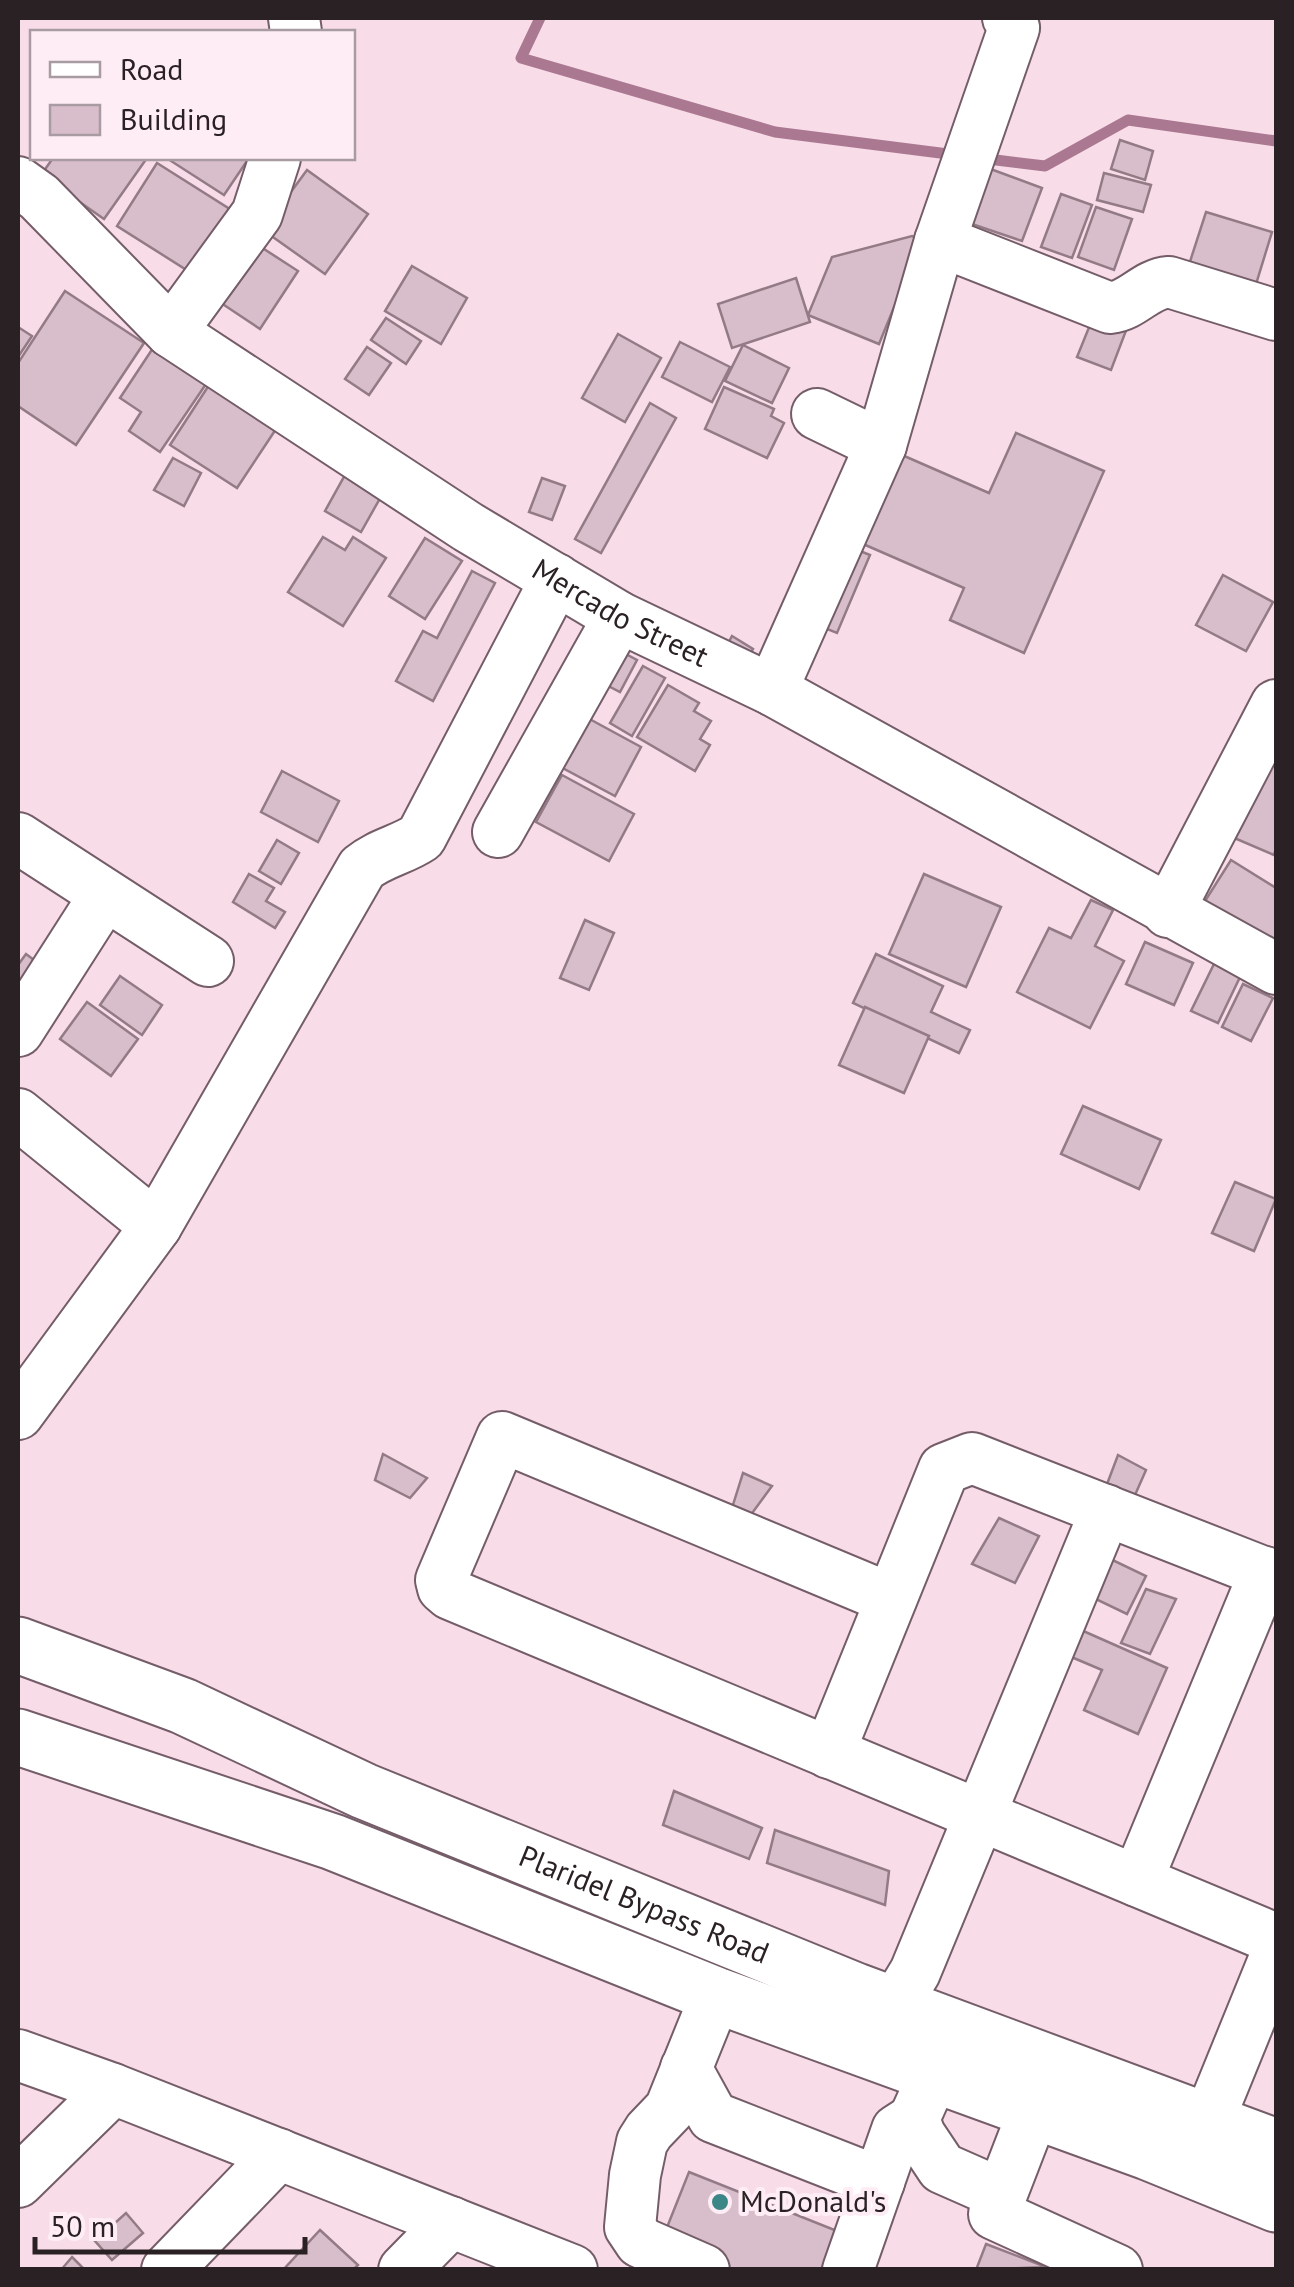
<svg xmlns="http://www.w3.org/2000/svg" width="1294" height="2287" font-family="'PT Sans',sans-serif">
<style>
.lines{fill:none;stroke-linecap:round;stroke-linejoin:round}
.stream{stroke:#ab7891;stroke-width:11}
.building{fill:#d8beca;stroke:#937b86;stroke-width:2.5}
.minor-casing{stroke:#745d68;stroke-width:54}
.highway-casing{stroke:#745d68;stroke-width:59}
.minor{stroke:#fff;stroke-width:50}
.highway{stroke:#fff;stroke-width:55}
.poi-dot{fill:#3d8688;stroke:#feedf5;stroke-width:4}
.labels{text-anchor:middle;stroke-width:8;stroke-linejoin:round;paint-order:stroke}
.street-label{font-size:30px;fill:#2a2125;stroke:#feedf5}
.poi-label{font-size:30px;fill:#2a2125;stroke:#feedf5;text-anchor:start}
</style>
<rect width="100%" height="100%" fill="#f8dde9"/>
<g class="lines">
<g class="stream">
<polyline points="540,18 521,58 775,132 956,155"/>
<polyline points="980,158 1045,166 1128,120 1276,141"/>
</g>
</g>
<g class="building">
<polygon points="1120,140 1153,151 1145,180 1111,169"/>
<polygon points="53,158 147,158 104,219 41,175"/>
<polygon points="173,158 249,158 224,195 171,161"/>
<polygon points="157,163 236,213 196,276 117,226"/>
<polygon points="977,164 1042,188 1022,241 957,219"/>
<polygon points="307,170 368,214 325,274 263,230"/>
<polygon points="1104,173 1151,185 1143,212 1097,200"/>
<polygon points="1061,194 1092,205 1072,258 1041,247"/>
<polygon points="1096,207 1132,219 1114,270 1078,257"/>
<polygon points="1206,212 1272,232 1253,294 1186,274"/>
<polygon points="912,236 921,241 879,344 808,315 832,257"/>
<polygon points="247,238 298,271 260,329 209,295"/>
<polygon points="412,266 467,298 441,344 385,311"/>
<polygon points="796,278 810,322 732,348 718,304"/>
<polygon points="65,291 144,343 76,445 18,406 18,363"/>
<polygon points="1094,315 1127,328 1111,370 1077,357"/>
<polygon points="386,318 421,341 406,364 371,340"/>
<polygon points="18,327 32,336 18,357"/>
<polygon points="618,334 661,358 625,422 582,398"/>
<polygon points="680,342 730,367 712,402 662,377"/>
<polygon points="155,345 208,381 160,452 129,431 141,412 120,398"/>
<polygon points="743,345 789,368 772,403 725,381"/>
<polygon points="367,347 391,363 369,395 345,379"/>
<polygon points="211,382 278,426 237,488 170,445"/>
<polygon points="724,387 774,409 771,416 784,423 767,458 705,429"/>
<polygon points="650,403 676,418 601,553 575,539"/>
<polygon points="1016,433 1104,471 1024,653 950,620 964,588 847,537 886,448 989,493"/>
<polygon points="173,458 201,473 184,506 154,490"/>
<polygon points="350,466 387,486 361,532 325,511"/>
<polygon points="542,478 565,486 552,520 529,512"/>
<polygon points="323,537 345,550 353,537 386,558 343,626 288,592"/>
<polygon points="425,538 462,561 425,619 389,596"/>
<polygon points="845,545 870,555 837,633 812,623"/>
<polygon points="472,571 495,583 433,701 396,681 423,631 437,638"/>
<polygon points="1223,575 1273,602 1246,651 1196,625"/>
<polygon points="732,636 753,649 743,666 722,655"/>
<polygon points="609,645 637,660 620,692 591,677"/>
<polygon points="643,666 665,678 632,736 610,723"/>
<polygon points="668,685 699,703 694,711 711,721 700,739 710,745 695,771 637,737"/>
<polygon points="584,716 641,747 615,796 557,765"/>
<polygon points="1276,721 1276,848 1274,855 1225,834"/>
<polygon points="282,771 339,801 318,842 261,812"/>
<polygon points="562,775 634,814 609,861 536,822"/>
<polygon points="277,840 299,853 281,884 259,871"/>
<polygon points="1231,860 1276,888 1276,945 1205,901"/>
<polygon points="249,874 274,888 266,901 285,912 275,928 233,902"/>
<polygon points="924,874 1001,907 966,987 889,954"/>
<polygon points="1091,900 1113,910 1095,946 1124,961 1090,1028 1017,992 1049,928 1071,938"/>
<polygon points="585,920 614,933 589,990 560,978"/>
<polygon points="1145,942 1193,963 1174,1005 1126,984"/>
<polygon points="26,954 42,966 24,990 18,985 18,965"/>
<polygon points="876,954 943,986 931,1012 970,1030 959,1053 853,1003"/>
<polygon points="1214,964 1240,977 1218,1023 1191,1011"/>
<polygon points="120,976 162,1005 142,1035 100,1005"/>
<polygon points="1243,984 1273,998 1251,1041 1222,1027"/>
<polygon points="87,1002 138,1039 111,1076 60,1039"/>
<polygon points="865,1007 929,1036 904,1093 839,1065"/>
<polygon points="1083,1106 1161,1140 1139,1189 1061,1154"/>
<polygon points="1235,1182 1276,1199 1254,1251 1212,1233"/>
<polygon points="383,1454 427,1478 410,1498 375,1480"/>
<polygon points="1118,1455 1146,1470 1128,1511 1101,1500"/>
<polygon points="743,1473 772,1486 750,1516 732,1508"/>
<polygon points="999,1518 1039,1536 1015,1583 972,1564"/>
<polygon points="1100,1554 1146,1576 1127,1614 1081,1592"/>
<polygon points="1146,1589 1176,1599 1150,1654 1121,1643"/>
<polygon points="1081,1630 1167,1668 1138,1734 1084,1710 1102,1670 1069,1656"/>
<polygon points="674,1791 762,1828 749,1859 663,1825"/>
<polygon points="775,1830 889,1871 885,1905 767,1863"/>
<polygon points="689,2172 837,2231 821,2270 650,2270"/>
<polygon points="126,2213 143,2233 112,2260 95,2241"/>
<polygon points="320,2230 358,2265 353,2270 283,2270"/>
<polygon points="986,2244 1046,2267 976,2270"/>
<polygon points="72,2257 85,2270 61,2270"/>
</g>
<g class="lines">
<defs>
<g id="minor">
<polyline points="294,18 296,32"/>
<path id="s1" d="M18,182L39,197L171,332L468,527L619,617L772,690L1276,969"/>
<path d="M940,241L1110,308C1134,305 1145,284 1169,282L1276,315"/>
<polyline points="171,332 257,214 275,158"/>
<polyline points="817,414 881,445"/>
<polyline points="772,690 881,445 940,241 1014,28 1008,18"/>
<polyline points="498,832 619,617"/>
<polyline points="18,838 208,961"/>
<polyline points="1168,912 1276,705"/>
<polyline points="18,1031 105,895"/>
<polyline points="18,1114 156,1226 18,1414"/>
<path d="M156,1226L362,868C380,853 402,850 421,837L556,579"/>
<polyline points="891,1599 502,1437 441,1580 443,1588 450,1594 1276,1939"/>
<polyline points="829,1753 944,1469 972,1458 1276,1577"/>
<polyline points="1137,1881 1265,1572"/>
<polyline points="895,2005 915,1972 1106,1510"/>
<polyline points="18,2055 113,2089 572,2270"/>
<polyline points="686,2068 713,2117 879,2182"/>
<polyline points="927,2090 914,2119 920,2135 942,2168 1001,2194"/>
<polyline points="1033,2113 994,2214 1117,2270"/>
<polyline points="1208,2122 1276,1955"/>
<polyline points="18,2182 113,2089"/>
<polyline points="167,2270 279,2154"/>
<polyline points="404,2270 451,2222"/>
<polyline points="704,2270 640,2242 630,2227 635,2175 642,2142 649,2131 670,2109 716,1995"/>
<polyline points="848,2270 897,2130 914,2119"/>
</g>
<g id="highway">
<path id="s2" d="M18,1645L183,1706L364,1791L856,1991L1276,2147"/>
<polyline points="18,1737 333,1842 716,1995 1148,2152 1276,2204"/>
</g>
</defs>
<use href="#minor" class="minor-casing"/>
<use href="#highway" class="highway-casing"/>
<use href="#minor" class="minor"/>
<use href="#highway" class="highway"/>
</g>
<circle class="poi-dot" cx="720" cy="2202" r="10"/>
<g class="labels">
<g class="street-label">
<text dy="10" stroke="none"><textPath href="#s1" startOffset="745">Mercado Street</textPath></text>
<text dy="10" stroke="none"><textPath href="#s2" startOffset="678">Plaridel Bypass Road</textPath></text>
</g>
<g class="poi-label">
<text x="740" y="2212">McDonald's</text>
</g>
</g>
<rect width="1294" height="2287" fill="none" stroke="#2a2125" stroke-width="40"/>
<rect x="30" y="30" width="325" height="130" fill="#feedf5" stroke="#a99ba2" stroke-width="2.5"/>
<rect x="50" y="62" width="50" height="15" fill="#ffffff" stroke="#a99ba2" stroke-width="2.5"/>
<text x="120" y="80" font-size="30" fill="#2a2125">Road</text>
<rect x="50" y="105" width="50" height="30" fill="#d8beca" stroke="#a99ba2" stroke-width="2.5"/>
<text x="120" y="130" font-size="30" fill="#2a2125">Building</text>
<path d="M35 2237v15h270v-15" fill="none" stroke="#2a2125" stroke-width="5"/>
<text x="50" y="2237" font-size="30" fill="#2a2125" stroke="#feedf5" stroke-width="8" paint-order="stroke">50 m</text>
</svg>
